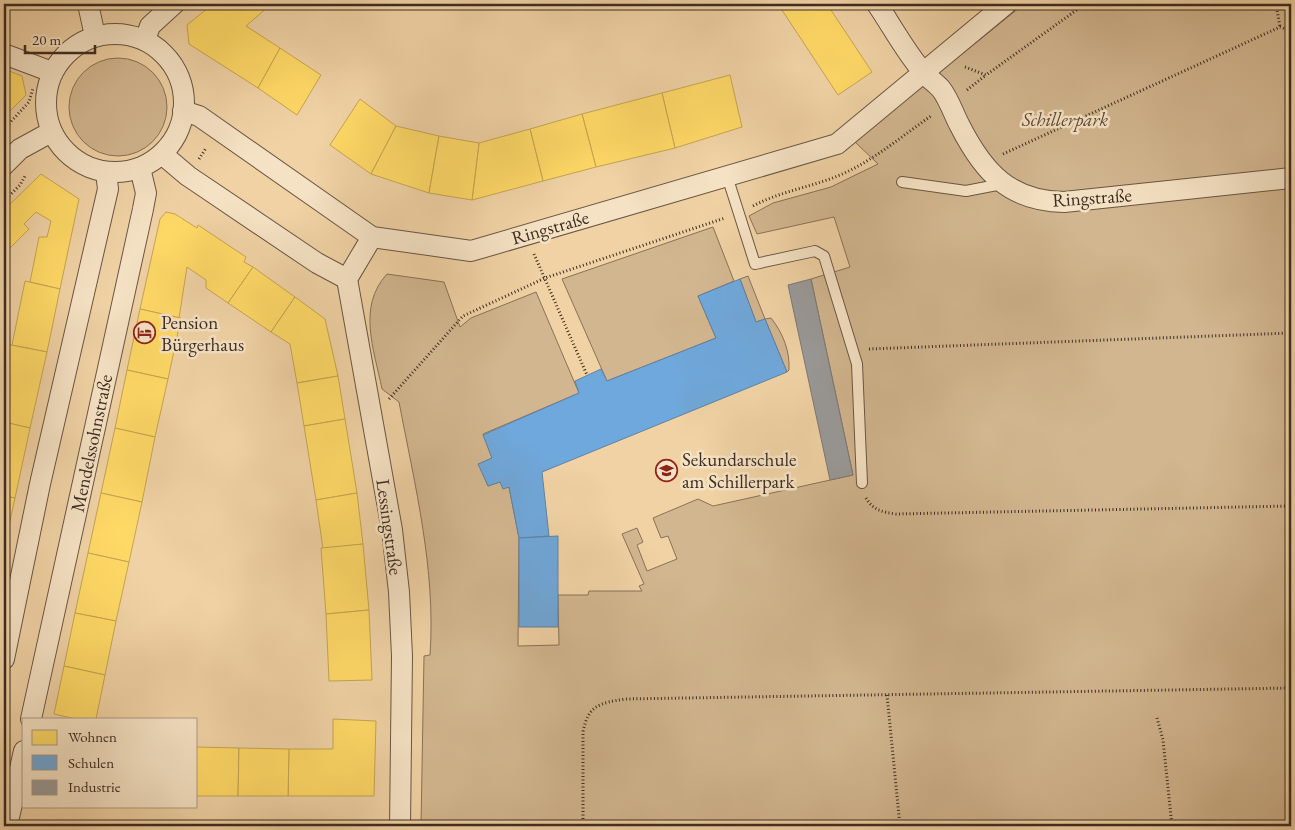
<svg xmlns="http://www.w3.org/2000/svg" width="1295" height="830" font-family="'EB Garamond',serif">
<style>
.green{fill:#d2b68f;stroke:#887258}
.homes{fill:#ffd966;stroke:#c5a551}
.schools{fill:#6fa8dc;stroke:#6083a4}
.industry{fill:#999;stroke:#7d7975}
.lines{fill:none;stroke-linecap:round;stroke-linejoin:round}
.lane-casing{stroke:#6a5642;stroke-width:12}
.street-casing{stroke:#6a5642;stroke-width:22}
.path{stroke:#3d2d21;stroke-width:3;stroke-dasharray:1 2.5;stroke-linecap:butt}
.lane{stroke:#f5e2c4;stroke-width:10}
.street{stroke:#f5e2c4;stroke-width:20}
.labels{text-anchor:middle;stroke-width:5;stroke-linejoin:round;paint-order:stroke}
.park-label{font-size:19px;font-style:italic;fill:#5b4837;stroke:#f5e2c4}
.street-label{font-size:19px;fill:#3d2d21;stroke:#f5e2c4}
.poi-label{font-size:19px;fill:#3d2d21;stroke:#f5e2c4;text-anchor:start}
</style>
<rect width="100%" height="100%" fill="#f0d2a5"/>
<filter id="stains"><feTurbulence type="fractalNoise" baseFrequency=".004" numOctaves="4"/><feColorMatrix values="0 0 0 0 .2 0 0 0 0 .09 0 0 0 0 .02 0 0 0 .5 -.17"/></filter>
<radialGradient id="worn" r=".72"><stop offset=".6" stop-color="#630" stop-opacity="0"/><stop offset="1" stop-color="#630" stop-opacity=".3"/></radialGradient>
<g class="green">
<path d="M1024,4H1291V826H421L424,656L430,655C436,570 415,486 399,402L382,389C374,349 357,307 387,274L444,282L460,327L471,318L536,292L579,393L483,434L492,458L479,464L488,486L500,482L509,487L519,538L518,646L559,645L558,595H588L589,591H642L639,586L644,584L622,534L637,528L643,542L637,545L647,571L677,559L668,536L661,538L653,518L698,499L713,506L853,475L811,279L850,267L834,217L757,234L749,216L773,203L831,187L878,164L854,141Z"/>
<circle cx="118" cy="107" r="49"/>
<polygon points="713,227 734,281 698,296 716,338 607,381 562,279"/>
<path d="M748,276L765,319L771,318C783,333 790,351 789,370L787,372L765,319L756,322L740,279Z"/>
</g>
<g class="homes">
<polygon points="213,4 267,4 269,6 246,26 280,48 258,88 189,44 187,25"/>
<polygon points="778,4 827,4 872,72 838,95"/>
<polygon points="280,48 321,75 297,115 258,88"/>
<polygon points="4,69 22,76 26,95 4,117"/>
<polygon points="730,75 742,127 675,148 662,93"/>
<polygon points="662,93 675,148 596,167 582,114"/>
<polygon points="360,99 396,126 371,174 330,145"/>
<polygon points="582,114 596,167 543,181 530,129"/>
<polygon points="396,126 439,136 429,193 371,174"/>
<polygon points="530,129 543,181 472,200 479,143"/>
<polygon points="439,136 479,143 472,200 429,193"/>
<polygon points="41,174 79,199 60,289 30,282 39,237 47,237 51,221 36,212 24,224 29,229 4,254 4,210"/>
<polygon points="166,212 175,214 197,228 198,225 246,257 244,262 253,267 228,303 206,288 206,280 187,267 179,318 140,309 160,219"/>
<polygon points="253,267 295,297 271,332 228,303"/>
<polygon points="25,281 60,289 47,352 12,345"/>
<polygon points="295,297 325,319 338,376 297,383 290,344 271,332"/>
<polygon points="140,309 181,318 168,379 127,370"/>
<polygon points="6,344 47,352 30,428 4,422"/>
<polygon points="127,370 168,379 155,437 115,428"/>
<polygon points="338,376 345,419 304,426 297,383"/>
<polygon points="345,419 357,493 316,500 304,426"/>
<polygon points="4,422 30,428 15,498 4,496"/>
<polygon points="115,428 155,437 142,502 101,493"/>
<polygon points="101,493 142,502 129,562 88,553"/>
<polygon points="357,493 363,544 323,549 316,500"/>
<polygon points="4,496 15,498 4,549"/>
<polygon points="363,544 369,610 326,614 321,548"/>
<polygon points="88,553 129,562 116,621 75,613"/>
<polygon points="369,610 372,680 329,681 326,614"/>
<polygon points="75,613 116,621 105,675 64,666"/>
<polygon points="64,666 105,675 96,719 76,719 54,714"/>
<polygon points="333,719 376,721 374,796 288,796 289,749 333,749"/>
<polygon points="196,747 239,748 238,796 196,796"/>
<polygon points="239,748 289,749 288,796 238,796"/>
</g>
<g class="schools">
<polygon points="740,279 756,322 765,319 787,372 542,472 549,536 519,538 509,487 503,489 500,482 488,486 478,464 492,458 483,435 579,393 575,381 601,369 607,381 716,338 698,296"/>
<polygon points="558,536 558,627 519,627 519,538"/>
</g>
<polygon class="industry" points="811,279 853,475 830,480 788,285"/>
<g class="lines">
<defs>
<g id="lane">
<polyline points="727,176 755,264 815,251 824,256 857,364 862,483"/>
<polyline points="902,182 966,191 1002,184"/>
</g>
<g id="street">
<polyline points="88,4 95,36"/>
<path d="M877,4C892,26 906,53 924,73C929,79 936,83 941,89C949,99 954,115 960,126C984,173 1010,201 1064,202L1291,178"/>
<circle cx="115" cy="103" r="69"/>
<polyline points="145,40 150,26 174,4"/>
<polyline points="4,54 52,72"/>
<polyline points="183,111 199,116 372,237 471,251 837,144 1006,4"/>
<polyline points="162,154 188,176 317,263 347,279"/>
<polyline points="4,165 20,149 51,132"/>
<polyline points="372,237 347,279 392,530 399,592 402,656 400,826"/>
<polyline points="4,659 40,484 108,189 106,172"/>
<polyline points="31,719 143,209 146,193 140,168"/>
<polyline points="7,826 24,751"/>
</g>
</defs>
<use href="#lane" class="lane-casing"/>
<use href="#street" class="street-casing"/>
<g class="path">
<polyline points="1276,4 1280,27"/>
<polyline points="965,67 986,75 1085,4"/>
<polyline points="967,90 986,75"/>
<polyline points="4,129 29,102 33,88"/>
<polyline points="1003,154 1280,27 1291,31"/>
<polyline points="199,159 206,148"/>
<polyline points="4,201 20,185 25,176"/>
<path d="M753,206C781,191 812,187 840,175C873,161 902,136 931,116"/>
<polyline points="534,254 587,375"/>
<polyline points="869,349 1291,333"/>
<polyline points="389,399 463,316 545,278 725,218"/>
<path d="M866,498C873,510 882,512 896,514L1291,506"/>
<polyline points="887,695 900,826"/>
<polyline points="1157,718 1163,740 1172,826"/>
<path d="M583,826V732C588,705 600,703 625,699L1291,688"/>
</g>
<use href="#lane" class="lane"/>
<use href="#street" class="street"/>
</g>
<defs>
<symbol id="hotel-ring" viewBox="-11 -11 22 22"><circle r="9.5" fill="#f5e2c4" stroke="#8f2418" stroke-width="1.5"/><path d="M-6-4.5h1.5V1H6V5H4.5V3h-9V5H-6ZM-4 0a1.8 1.8 0 1 1 3.6 0ZM.5 0V-2.5h3Q6-2.5 6 0Z" fill="#8f2418"/></symbol>
<symbol id="school-ring" viewBox="-11 -11 22 22"><circle r="9.5" fill="#f5e2c4" stroke="#8f2418" stroke-width="1.5"/><path d="M0-5L7-2L0 1L-7-2ZM-4 1L0 2.5L4 1V4Q0 6-4 4Z" fill="#8f2418"/></symbol>
</defs>
<g fill-rule="evenodd">
<use href="#hotel-ring" x="132" y="320" width="25" height="25"/>
<use href="#school-ring" x="654" y="458" width="25" height="25"/>
</g>
<g class="labels">
<g class="park-label">
<text x="1065" y="126">Schillerpark</text>
</g>
<g class="street-label">
<text transform="translate(1092 197) rotate(-4)" y="7">Ringstraße</text>
<text transform="translate(550 227) rotate(-16)" y="7">Ringstraße</text>
<text transform="translate(91 443) rotate(-78)" y="7">Mendelssohnstraße</text>
<text transform="translate(390 527) rotate(82)" y="7">Lessingstraße</text>
</g>
<g class="poi-label">
<text x="161" y="329">Pension<tspan x="161" dy="22">Bürgerhaus</tspan></text>
<text x="682" y="466">Sekundarschule<tspan x="682" dy="22">am Schillerpark</tspan></text>
</g>
</g>
<rect width="1295" height="830" fill="none" stroke="#f0d2a5" stroke-width="20"/>
<rect x="5" y="5" width="1285" height="820" fill="none" stroke="#3d2d21" stroke-width="2.5"/>
<rect x="10" y="10" width="1275" height="810" fill="none" stroke="#3d2d21"/>
<rect x="22" y="718" width="175" height="90" fill="#f5e2c4" stroke="#ab9a83"/>
<rect x="32" y="730" width="25" height="15" fill="#ffd966" stroke="#ab9a83"/>
<text x="68" y="742" font-size="15" fill="#3d2d21">Wohnen</text>
<rect x="32" y="755" width="25" height="15" fill="#6fa8dc" stroke="#ab9a83"/>
<text x="68" y="768" font-size="15" fill="#3d2d21">Schulen</text>
<rect x="32" y="780" width="25" height="15" fill="#999999" stroke="#ab9a83"/>
<text x="68" y="792" font-size="15" fill="#3d2d21">Industrie</text>
<path d="M25 45v8h70v-8" fill="none" stroke="#3d2d21" stroke-width="2.5"/>
<text x="32" y="45" font-size="15" fill="#3d2d21" stroke="#f5e2c4" stroke-width="4" paint-order="stroke">20 m</text>
<rect width="100%" height="100%" filter="url(#stains)"/>
<rect width="100%" height="100%" fill="url(#worn)"/>
</svg>
